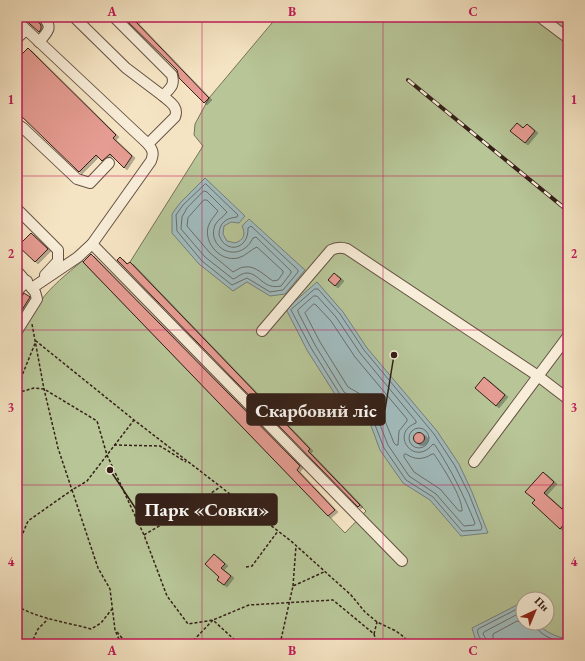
<svg xmlns="http://www.w3.org/2000/svg" width="585" height="661" font-family="'EB Garamond',serif">
<style>
.green{fill:#b7c597;stroke:#767258;fill-rule:evenodd}
.water{fill:#a1bcbe;stroke:#767e7c}
.lines{fill:none;stroke-linecap:round;stroke-linejoin:round}
.shore{stroke:#6b6e6b;stroke-width:1}
.building{fill:#e59c92;stroke:#352018;filter:url(#shadow)}
.minor-casing{stroke:#655143;stroke-width:12}
.path{stroke:#352018;stroke-width:1.5;stroke-dasharray:3 2;stroke-linecap:butt}
.minor{stroke:#f8edd8;stroke-width:10}
.rail-casing{stroke:#352018;stroke-width:4}
.rail{stroke:#f8edd8;stroke-width:2.5;stroke-dasharray:8;stroke-linecap:butt}
.grid{fill:none;stroke:#c2185b;stroke-width:1;stroke-opacity:0.55}
.leader{fill:none;stroke:#352018;stroke-width:1.5}
.callout-dot{fill:#352018;stroke:#f8edd8;stroke-width:1.5}
.callout{fill:#352018;stroke:#352018;stroke-width:1.5}
.callout-label{font-size:19px;text-anchor:middle;font-weight:bold;fill:#fff}
.neatline{fill:none;stroke:#c2185b;stroke-width:1.5}
.grid-label{font-size:13px;text-anchor:middle;font-weight:bold;fill:#c2185b}
</style>
<defs>
<filter id="shadow"><feDropShadow dx="3" dy="2" stdDeviation="0" flood-color="#0004"/></filter>
</defs>
<rect width="100%" height="100%" fill="#f5e4c3"/>
<filter id="stains"><feTurbulence type="fractalNoise" baseFrequency=".005" numOctaves="4"/><feColorMatrix values="0 0 0 0 .2 0 0 0 0 .09 0 0 0 0 .02 0 0 0 .5 -.17"/></filter>
<radialGradient id="worn" r=".72"><stop offset=".6" stop-color="#630" stop-opacity="0"/><stop offset="1" stop-color="#630" stop-opacity=".3"/></radialGradient>
<path class="green" d="M277,17H568V644H17V339C25,327 31,314 40,302C51,286 67,274 82,261L345,533L366,511L308,451L310,449L130,262L203,146L194,135L195,124L209,98ZM523,599H547V623H523Z"/>
<g class="water">
<path d="M205,178L245,216L239,223L231,222L224,226L223,234L227,241L235,243C244,240 246,234 242,226L249,219L305,270L285,294L270,296L247,282L233,291L199,264L172,233V214L180,203Z"/>
<polygon points="317,282 343,312 367,348 437,431 459,464 472,492 488,533 461,536 430,500 403,483 380,450 367,415 338,399 307,350 286,309"/>
<path d="M517,605L523,608V623H537C545,632 556,637 568,639V644H479L475,638L472,628Z"/>
</g>
<g class="lines">
<g class="shore">
<path d="M206,184L238,215L237,217C226,218 219,223 219,235C226,255 249,249 248,228L251,226L298,270V272L283,290L270,292L247,278L232,285L202,261L177,231L176,215L183,205L204,185Z"/>
<path d="M204,191L207,192L227,212C224,217 218,219 215,225C206,249 240,265 253,238L256,237L291,271V273L281,286C263,290 259,273 247,273C241,273 237,278 233,279L205,257L181,229L182,217L187,208Z"/>
<path d="M204,200H207L218,211C215,216 210,220 208,227C204,244 221,262 238,258C246,256 251,249 257,247L283,271V273L278,280L273,281C265,276 255,265 245,267C240,267 237,270 233,272L210,253L187,226L188,218Z"/>
<polygon points="315,289 318,289 340,314 364,350 434,434 455,466 469,494 482,527 481,530 462,531 433,497 406,480 384,448 370,412 341,396 311,348 291,310"/>
<path d="M314,296H317L336,317L360,353L416,421V423C389,433 414,468 433,444L435,445C452,471 463,494 475,523L474,525L464,526L436,494L409,476L388,445L374,410L344,392L315,345L298,312V310Z"/>
<polygon points="314,304 316,305 331,321 355,357 407,419 407,421 399,431 398,445 396,445 394,443 379,406 374,402 348,387 320,342 305,313"/>
<circle cx="419" cy="438" r="10"/>
<path d="M406,454C415,460 423,460 432,454H434C442,466 463,498 462,511H459L440,489L414,472L404,457V455Z"/>
<path d="M535,623C536,635 558,642 568,643"/>
<path d="M482,644C482,638 476,635 478,629L517,609L523,611"/>
<polyline points="487,644 486,639 483,634 484,632 516,615 523,616"/>
<polyline points="493,644 493,634 517,621 523,623"/>
</g>
</g>
<g class="building">
<polygon points="22,17 34,17 41,25 41,29 39,32"/>
<polygon points="123,17 142,17 136,22 209,98 204,103 179,78 177,70"/>
<polygon points="28,48 116,135 113,138 132,156 124,168 110,154 102,161 96,155 79,172 17,112 17,59"/>
<polygon points="517,123 523,128 527,124 535,131 525,143 510,131"/>
<polygon points="31,233 48,249 35,262 18,246"/>
<polygon points="91,254 300,466 297,470 335,510 328,516 83,262"/>
<polygon points="120,257 127,264 130,262 310,449 308,451 360,505 358,507 117,260"/>
<polygon points="334,273 341,279 335,286 328,280"/>
<polygon points="24,293 30,297 17,318 17,304"/>
<polygon points="484,377 505,395 496,406 475,388"/>
<circle cx="419" cy="438" r="5.5"/>
<polygon points="543,472 554,482 544,493 562,509 568,502 568,520 560,529 532,503 535,500 525,492"/>
<polygon points="214,554 225,564 221,568 231,576 224,585 217,580 219,577 205,564"/>
</g>
<g class="lines">
<defs>
<g id="minor">
<polyline points="74,17 126,68 163,96"/>
<polyline points="540,17 568,38"/>
<polyline points="17,21 148,144"/>
<polyline points="17,38 26,30"/>
<path d="M39,42C47,32 54,28 43,17"/>
<polyline points="17,124 23,128 77,179 90,183 109,163"/>
<polyline points="17,209 58,250 58,261 45,275"/>
<polyline points="92,244 402,561"/>
<polyline points="17,271 35,292 37,299 17,331"/>
<path d="M32,288L78,257L92,244L151,161C154,154 153,150 148,144L175,117C179,107 170,102 163,96C170,88 175,86 172,75L114,17"/>
<polyline points="17,291 27,281"/>
<path d="M262,331L331,250C337,247 341,247 347,249L538,376L568,399"/>
<polyline points="474,462 568,336"/>
</g>
</defs>
<use href="#minor" class="minor-casing"/>
<g class="path">
<polyline points="17,388 36,341 134,420 291,541 351,595 365,612 377,622 396,631 404,637 409,644"/>
<polyline points="17,393 34,388 44,389 97,421 107,455 144,535 167,596 188,624 213,620 249,605 333,600 374,634 377,644"/>
<polyline points="114,445 160,446 186,462"/>
<polyline points="144,535 188,509 220,487"/>
<polyline points="17,547 28,521 72,490 58,448 44,389 32,324"/>
<polyline points="246,567 252,566 278,531"/>
<polyline points="293,586 296,546"/>
<path d="M17,606C39,619 66,622 91,629L101,623L112,609"/>
<polyline points="117,632 127,644"/>
<polyline points="374,634 377,622"/>
<polyline points="31,644 38,629 48,619"/>
<polyline points="121,644 115,630 110,589 98,568 72,490 87,481 134,420"/>
<polyline points="190,644 213,620 239,644"/>
<polyline points="280,644 293,586 324,572"/>
</g>
<use href="#minor" class="minor"/>
<defs>
<polyline id="rail" points="408,80 568,211"/>
</defs>
<use href="#rail" class="rail-casing"/>
<use href="#rail" class="rail"/>
</g>
<path class="grid" d="M202,17V644M383,17V644M17,176H568M17,330H568M17,485H568"/>
<path class="leader" d="M394 355L385 410M110 470L136 509"/>
<g class="callout-dot">
<circle cx="394" cy="355" r="4"/>
<circle cx="110" cy="470" r="4"/>
</g>
<g class="callout">
<rect x="247" y="394" width="138" height="31" rx="4"/>
<rect x="136" y="494" width="141" height="31" rx="4"/>
</g>
<g class="callout-label">
<text x="316" y="417">Скарбовий ліс</text>
<text x="207" y="516">Парк «Совки»</text>
</g>
<rect width="585" height="661" fill="none" stroke="#f5e4c3" stroke-width="44"/>
<g transform="translate(535 611) rotate(44)"><circle r="19" fill="#f8edd8" stroke="#aa9b8b"/>
<path d="M0-3L7 15L0 10L-7 15Z" fill="#8f2418"/>
<text y="-6" font-size="11" font-weight="bold" text-anchor="middle" fill="#352018">Пн</text>
</g>
<rect x="22" y="22" width="541" height="617" class="neatline"/>
<g class="grid-label">
<text x="112" y="16">A</text>
<text x="292" y="16">B</text>
<text x="473" y="16">C</text>
<text x="11" y="104">1</text>
<text x="574" y="104">1</text>
<text x="11" y="258">2</text>
<text x="574" y="258">2</text>
<text x="11" y="412">3</text>
<text x="574" y="412">3</text>
<text x="11" y="566">4</text>
<text x="574" y="566">4</text>
<text x="112" y="655">A</text>
<text x="292" y="655">B</text>
<text x="473" y="655">C</text>
</g>
<rect width="100%" height="100%" filter="url(#stains)"/>
<rect width="100%" height="100%" fill="url(#worn)"/>
</svg>
